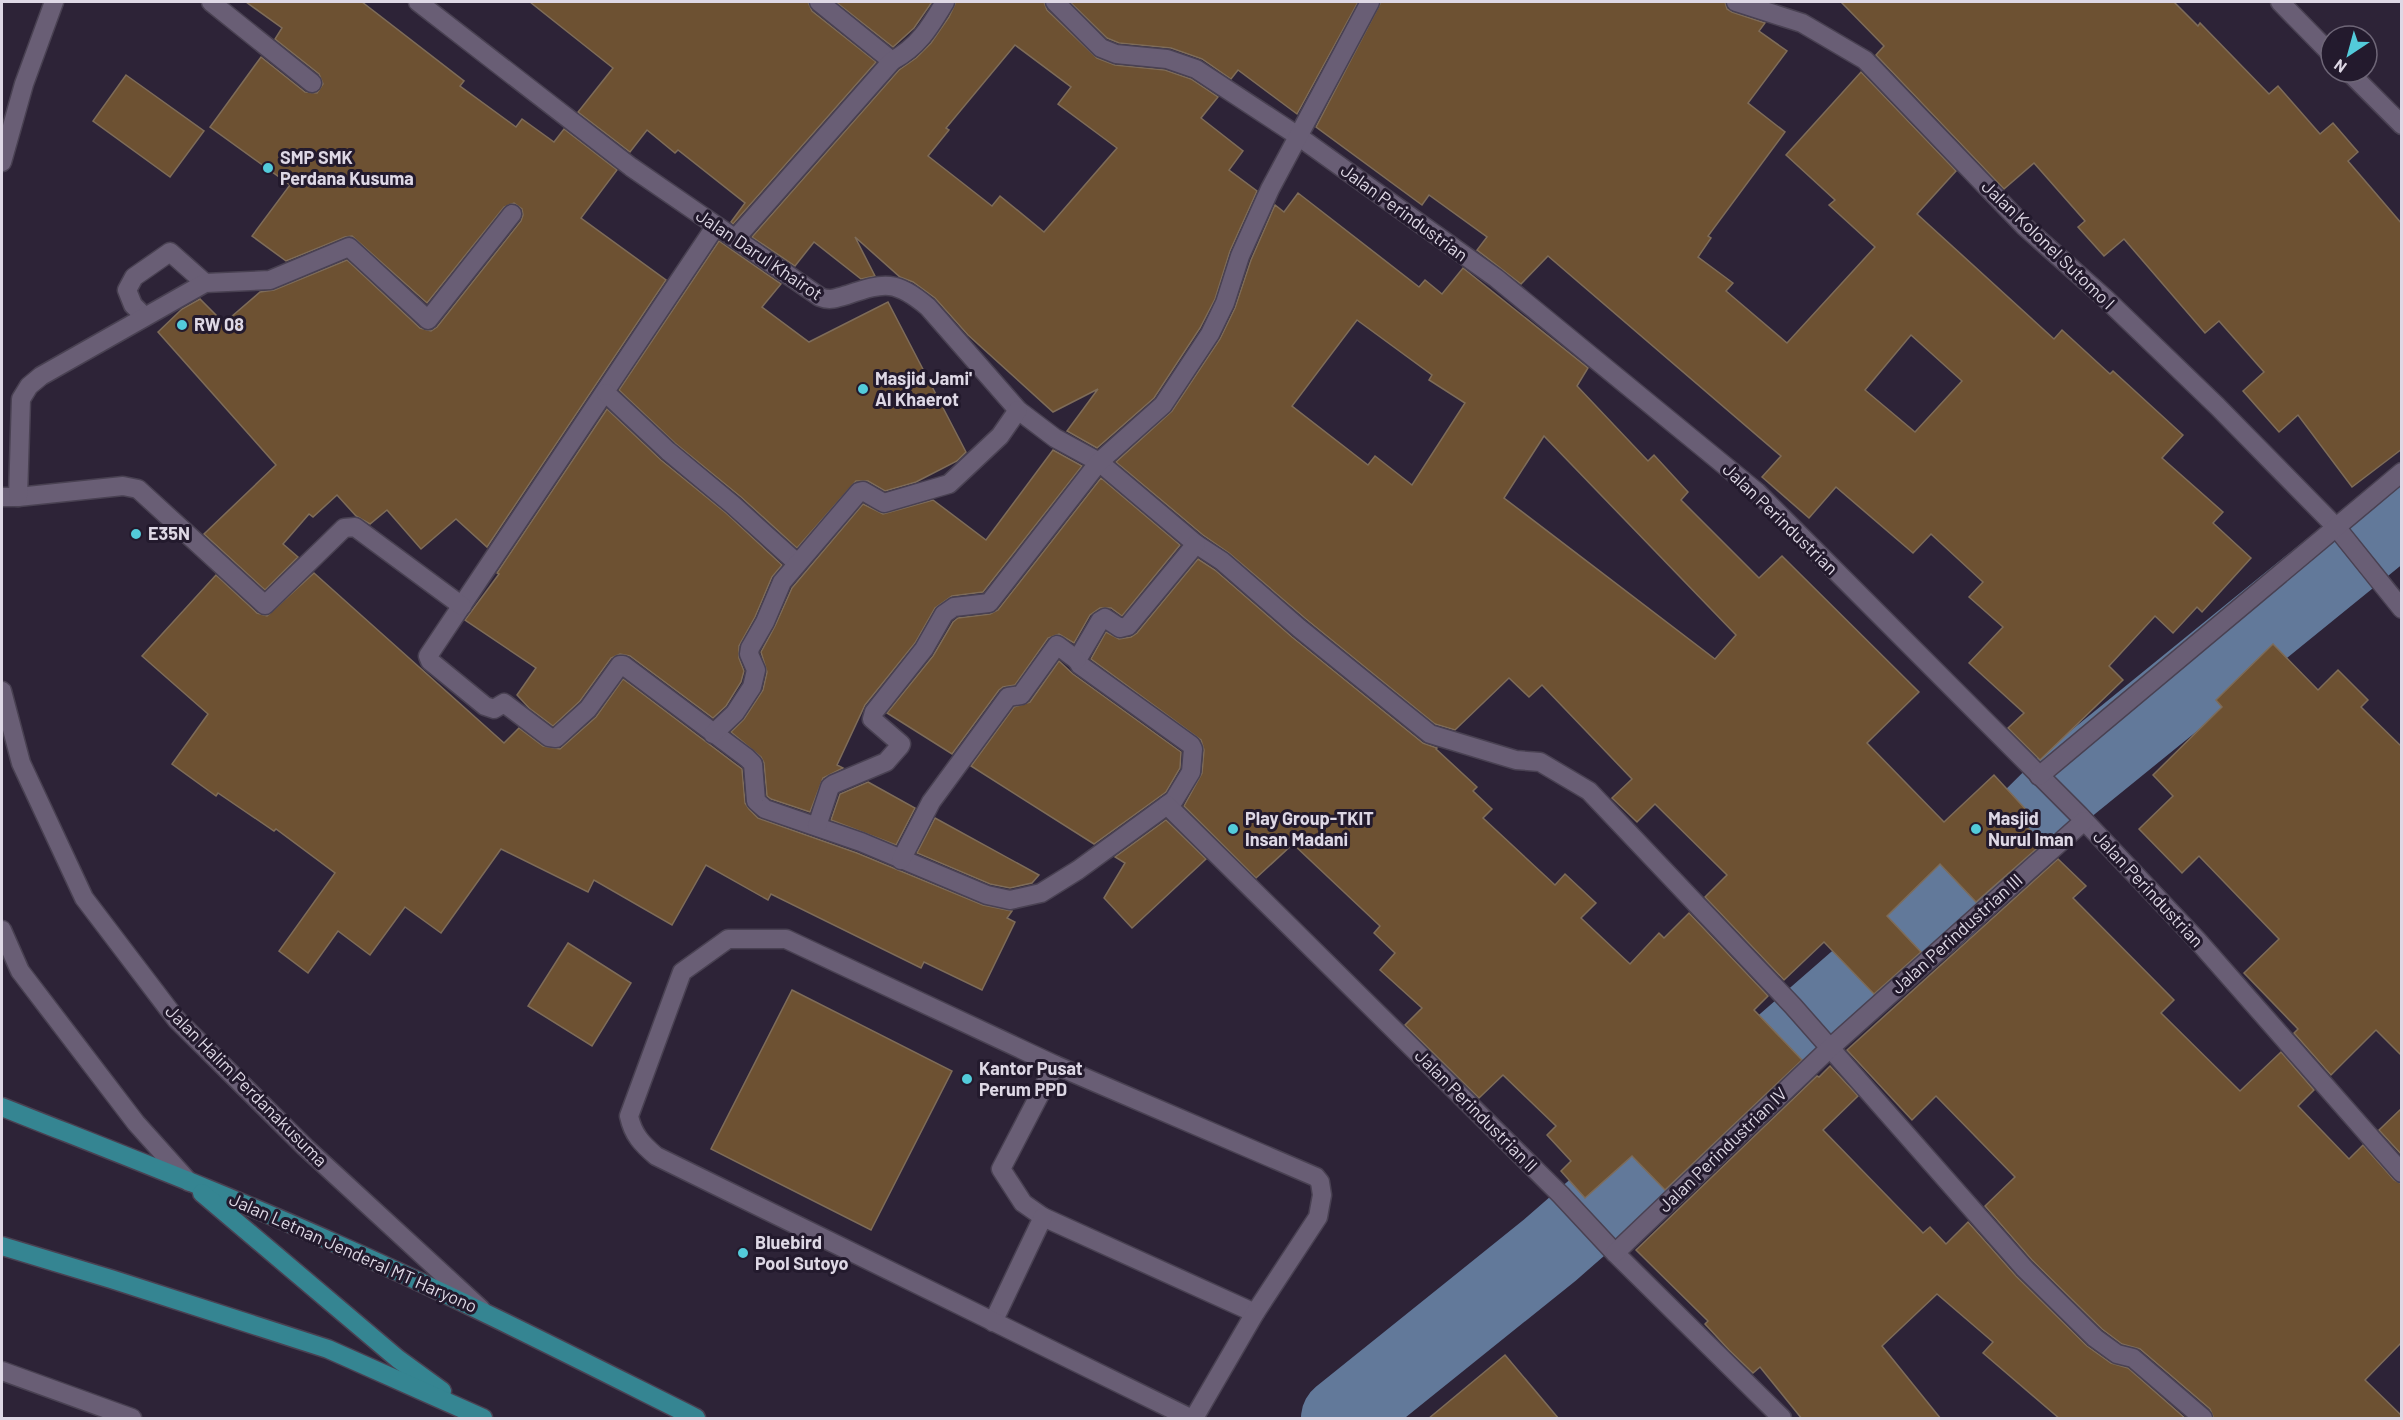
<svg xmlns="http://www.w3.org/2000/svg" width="2403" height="1420" font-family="Barlow,sans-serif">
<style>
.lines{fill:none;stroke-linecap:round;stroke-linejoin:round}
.river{stroke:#62799a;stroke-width:80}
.building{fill:#6d5132;stroke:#7e6c59;stroke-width:1.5;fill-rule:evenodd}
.lane-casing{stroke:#494152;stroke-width:21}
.street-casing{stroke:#494152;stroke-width:21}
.secondary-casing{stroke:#494152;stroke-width:21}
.primary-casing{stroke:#494152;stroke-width:21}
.lane{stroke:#695e75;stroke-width:18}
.street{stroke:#695e75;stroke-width:18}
.secondary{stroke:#695e75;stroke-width:18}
.primary{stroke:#358592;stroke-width:18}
.poi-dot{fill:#53cbda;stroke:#231a2d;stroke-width:2}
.labels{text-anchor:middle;stroke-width:6;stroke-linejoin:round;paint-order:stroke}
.poi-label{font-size:18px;font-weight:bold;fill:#ded8e5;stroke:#231a2d;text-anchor:start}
.street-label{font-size:18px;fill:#ded8e5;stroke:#231a2d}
</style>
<rect width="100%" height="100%" fill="#2d2337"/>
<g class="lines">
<polyline class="river" points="1341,1418 1550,1250 1947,904 2066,786 2402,513"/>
</g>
<g class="building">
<polygon points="246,2 362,2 464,81 460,86 516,127 522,119 554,142 564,129 617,170 581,218 666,280 487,547 456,519 421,549 387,510 370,524 356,516 337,495 313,517 309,514 283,544 298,557 265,590 204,534 276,465 158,332 182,309 200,299 224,323 260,292 274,290 347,260 420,328 431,331 437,327 521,221 523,215 522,209 514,203 504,207 427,303 352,236 345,237 286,261 252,236 290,185 210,127 261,57 305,92 317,93 323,84 319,74 275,39 282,28"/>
<polygon points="530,2 808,2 812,11 876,62 733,224 731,222 745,203 678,150 675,153 647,130 630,152 578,112 613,68"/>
<polygon points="836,2 932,2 914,28 893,47"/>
<path d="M956,2H1044L1047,10L1097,58L1115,65L1165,70L1191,79L1218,97L1201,118L1243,151L1229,170L1257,191L1230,251L1215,299L1200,328L1154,398L1097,448L1067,431L1098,389L1053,412L968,335L935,298L913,282L900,277L855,237L875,276L861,279L814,242L795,266L752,237L899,70L916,58L931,43L949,17ZM1015,45L1071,87L1058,104L1117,148L1044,232L1000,196L992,206L928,156L949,130L946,128Z"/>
<polygon points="1070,2 1358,2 1297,114 1238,70 1231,79 1202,59 1171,48 1119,43 1107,38"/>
<path d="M1381,2H1725L1727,9L1732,12L1765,23L1759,31L1787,51L1748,103L1785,132L1708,236L1711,238L1698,257L1733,283L1726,291L1787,343L1875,247L1829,205L1835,200L1786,155L1861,72L1956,171L1917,214L2054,339L2062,330L2110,374L2113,371L2183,435L2162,458L2223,512L2213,523L2251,558L2202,612L2197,607L2173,633L2155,616L2109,666L2123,680L2040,760L2008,728L2024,713L1969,663L2003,627L1969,597L1983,582L1931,534L1913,553L1836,487L1809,518L1762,477L1781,456L1548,256L1521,284L1477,250L1487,237L1429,195L1422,205L1316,127ZM1911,335L1962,381L1915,432L1865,390Z"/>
<polygon points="1841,2 2174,2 2198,26 2200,23 2269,94 2278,86 2320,134 2333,123 2358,152 2348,161 2402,224 2402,449 2352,487 2298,415 2279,432 2243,391 2264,372 2219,321 2205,333 2124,239 2104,256 2078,227 2085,221 2034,163 2004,189 1876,55 1884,46"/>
<polygon points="126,75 204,131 170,177 93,121"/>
<path d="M1298,193L1419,287L1425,280L1442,294L1463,268L1588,368L1577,386L1648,461L1654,455L1688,492L1681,500L1759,578L1782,556L1919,692L1867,743L1944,822L1994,775L2030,814L2022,822L2043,843L1976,902L1940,864L1887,916L1921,952L1874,994L1824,942L1784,980L1705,897L1727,875L1655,804L1637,822L1612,798L1632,779L1542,685L1529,697L1509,678L1455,730L1435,724L1306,619L1229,553L1203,535L1116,462L1172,411L1220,339L1235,308L1251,260L1275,205L1284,212ZM1357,320L1432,375L1429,380L1465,403L1412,485L1375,456L1368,465L1292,406ZM1544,436L1736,635L1715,659L1504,498Z"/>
<polygon points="719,241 781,284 762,307 809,342 888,302 966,452 957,461 916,482 885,491 868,481 856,481 797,548 741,497 675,443 619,390"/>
<polygon points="607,409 661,460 726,513 782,565 772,577 755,617 739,646 739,658 744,671 741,682 726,706 713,718 630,656 620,654 611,658 580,701 553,726 529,708 517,695 536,668 465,620 499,574 497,573"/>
<polygon points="1053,450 1082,466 983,592 952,596 935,608 915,643 865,705 837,765 843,768 823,778 810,812 771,799 767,796 764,763 761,757 731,732 744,719 763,690 767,672 761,652 775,626 792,588 863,504 883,514 933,500 986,540"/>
<polygon points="1101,478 1180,545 1122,616 1111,608 1100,608 1090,615 1074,643 1059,634 1048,638 1015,685 1003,687 999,690 952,754 887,713 933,656 953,622 958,618 990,614 998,610"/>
<polygon points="1198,559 1215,570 1292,637 1423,743 1437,748 1436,749 1477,787 1473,791 1492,809 1483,818 1555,885 1565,874 1596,903 1581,918 1630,964 1659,933 1664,938 1689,913 1768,996 1754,1010 1802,1060 1665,1190 1632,1156 1585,1198 1561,1171 1571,1161 1547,1135 1556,1126 1503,1075 1479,1098 1405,1025 1422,1008 1380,970 1395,953 1374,933 1380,926 1293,844 1256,878 1184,806 1202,773 1204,750 1201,740 1091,659 1106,632 1119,639 1131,637 1137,633"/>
<polygon points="314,573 504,743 519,728 543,746 560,749 596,717 623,679 742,769 745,803 749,809 758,818 857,853 983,905 1012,911 1007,918 1015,922 982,990 924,962 921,968 771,894 768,900 706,865 672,925 594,880 588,892 501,849 441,933 405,907 370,955 338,931 308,973 279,951 335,873 276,829 274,831 218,793 216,796 172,764 208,714 142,656 216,575 257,613 267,616"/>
<polygon points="2273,644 2318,690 2338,670 2368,700 2361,707 2402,747 2402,1056 2376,1030 2331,1075 2294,1033 2298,1029 2244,973 2279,939 2199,856 2182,873 2139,829 2173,796 2153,775 2222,707 2216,700"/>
<polygon points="1059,661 1073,674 1181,752 1180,768 1166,792 1094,844 971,766 1014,707 1030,702"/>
<polygon points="868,782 915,808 896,845 831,820 840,794"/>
<polygon points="935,818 1039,875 1032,883 1010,888 990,884 917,853"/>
<polygon points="1166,820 1206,859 1132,928 1104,898 1125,863 1115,857"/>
<polygon points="2058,859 2086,886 2073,898 2174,1000 2161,1013 2240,1091 2281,1052 2314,1090 2298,1106 2349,1159 2363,1145 2394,1180 2402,1184 2402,1342 2365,1380 2402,1416 2402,1419 2214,1419 2210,1409 2140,1349 2122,1344 2102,1329 2032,1260 1985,1206 2015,1177 1936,1096 1912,1120 1847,1050"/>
<polygon points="568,943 631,983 592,1046 528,1006"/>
<polygon points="792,990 952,1071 871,1230 711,1149"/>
<polygon points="1830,1066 1858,1096 1823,1130 1923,1233 1930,1227 1946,1244 1968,1222 2016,1276 2087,1346 2111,1363 2128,1368 2186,1419 2060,1419 1983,1353 1993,1342 1937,1294 1882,1346 1941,1419 1802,1419 1760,1367 1753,1373 1729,1350 1705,1324 1708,1321 1636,1250 1817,1076 1819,1077"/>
<polygon points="2402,1108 2402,1155 2379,1130"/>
<polygon points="1505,1355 1559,1419 1428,1419"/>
</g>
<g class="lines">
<defs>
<g id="lane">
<polyline points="211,2 312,83"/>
<polyline points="1055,1065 1001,1169 1023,1203 1043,1217 1255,1313"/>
<polyline points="993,1322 1043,1217"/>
<polyline points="2,1371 132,1418"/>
<path d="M1190,1418L656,1156C642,1144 633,1135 629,1116L682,972L728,939H786L1055,1065L1316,1177L1320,1182L1322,1195L1318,1217L1255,1313L1194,1418"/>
</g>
<g id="street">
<path d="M418,2L631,167L820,297C830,301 836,298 847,295C885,282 896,280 928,307L1018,410L1055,438L1099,462L1196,544L1222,561L1299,628L1430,734L1516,760L1540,762L1589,791L1793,1006L2024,1268L2095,1338L2117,1354L2133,1358L2203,1418"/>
<polyline points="819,2 892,61"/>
<polyline points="1055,2 1101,48 1116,54 1167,59 1196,69 1298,136 1496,278 1757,492 2079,815 2198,941 2402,1173"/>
<polyline points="1736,2 1802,23 1865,60 2025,227 2106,299 2217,406 2336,527 2402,609"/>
<polyline points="2280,2 2331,54"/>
<polyline points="2349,72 2402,125"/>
<polyline points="715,227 428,656 430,661 485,706 494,709 504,703 549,737 556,738 588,709 620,665 623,665 747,758 753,764 756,801 765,809 861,842 987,895 1010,900 1041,893 1078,870 1174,800 1191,772 1193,749 1191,745 1080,665 1077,660 1100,621 1105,618 1120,628 1128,626 1196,544"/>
<path d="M735,239L892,61C919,46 930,27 945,2"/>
<polyline points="144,316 133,305 127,290 134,277 170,252 205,283"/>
<polyline points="606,393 668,451 733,505 797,563"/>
<polyline points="2,497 18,497 123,486 138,489 265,605 344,528 355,527 462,606"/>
<polyline points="18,497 21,399 29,386 41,376 205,283 270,280 349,247 428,320 512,214"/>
<polyline points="713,734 735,713 752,687 756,670 749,654 750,648 765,622 782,582 859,492 863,491 884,503 949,484 1000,436 1018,410"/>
<polyline points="2039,776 2402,472"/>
<polyline points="1167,805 1561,1195 1615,1253 1782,1418"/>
<polyline points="817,826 830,787 834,784 886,762 900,746 901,744 872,719 874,712 924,649 944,614 954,607 989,603 1099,462 1163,405 1210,334 1225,303 1240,256 1270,189 1370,2"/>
<polyline points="901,860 931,802 1008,697 1021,695 1057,645 1077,660"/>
<polyline points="1615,1253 1830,1048 2084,821"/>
</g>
<g id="secondary">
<polyline points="2,162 24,84 54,2"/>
<polyline points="2,691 21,763 84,898 176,1019 305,1147 481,1309"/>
<polyline points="2,930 20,971 136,1123 189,1182"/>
</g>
<g id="primary">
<path d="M2,1107C115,1152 230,1196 341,1246C461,1299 578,1359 696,1418"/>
<polyline points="202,1193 398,1359 442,1391"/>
<polyline points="2,1246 111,1279 328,1349 483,1418"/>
</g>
</defs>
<use href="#lane" class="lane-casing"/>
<use href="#street" class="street-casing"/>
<use href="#secondary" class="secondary-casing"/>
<use href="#primary" class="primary-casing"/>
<use href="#lane" class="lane"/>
<use href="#street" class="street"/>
<use href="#secondary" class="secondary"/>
<use href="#primary" class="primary"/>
</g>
<g class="poi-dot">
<circle cx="268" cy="168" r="6"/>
<circle cx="182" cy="325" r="6"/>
<circle cx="863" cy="389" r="6"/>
<circle cx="136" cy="534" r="6"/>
<circle cx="1233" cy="829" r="6"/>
<circle cx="1976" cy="829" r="6"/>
<circle cx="967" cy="1079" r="6"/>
<circle cx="743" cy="1253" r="6"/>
</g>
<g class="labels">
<g class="poi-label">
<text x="280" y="164">SMP SMK<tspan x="280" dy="21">Perdana Kusuma</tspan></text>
<text x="194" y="331">RW 08</text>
<text x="875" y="385">Masjid Jami'<tspan x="875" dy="21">Al Khaerot</tspan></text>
<text x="148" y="540">E35N</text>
<text x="1245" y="825">Play Group-TKIT<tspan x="1245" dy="21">Insan Madani</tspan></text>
<text x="1988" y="825">Masjid<tspan x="1988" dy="21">Nurul Iman</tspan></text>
<text x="979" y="1075">Kantor Pusat<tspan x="979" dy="21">Perum PPD</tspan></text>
<text x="755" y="1249">Bluebird<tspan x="755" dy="21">Pool Sutoyo</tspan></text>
</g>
<g class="street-label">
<text transform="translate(1404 213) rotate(36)" y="6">Jalan Perindustrian</text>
<text transform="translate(2048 245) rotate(44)" y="6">Jalan Kolonel Sutomo I</text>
<text transform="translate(759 255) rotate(34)" y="6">Jalan Darul Khairot</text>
<text transform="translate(1780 519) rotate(44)" y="6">Jalan Perindustrian</text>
<text transform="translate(2148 889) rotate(47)" y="6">Jalan Perindustrian</text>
<text transform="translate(1957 934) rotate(-42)" y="6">Jalan Perindustrian III</text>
<text transform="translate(246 1086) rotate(45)" y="6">Jalan Halim Perdanakusuma</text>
<text transform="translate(1476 1111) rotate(45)" y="6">Jalan Perindustrian II</text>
<text transform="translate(1723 1150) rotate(-44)" y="6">Jalan Perindustrian IV</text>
<text transform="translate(353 1253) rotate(24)" y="6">Jalan Letnan Jenderal MT Haryono</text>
</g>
</g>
<rect width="2403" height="1420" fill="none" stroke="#ded8e5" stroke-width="6"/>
<g transform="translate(2349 54) rotate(216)"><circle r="28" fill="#231a2d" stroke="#6e6677" stroke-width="1.5"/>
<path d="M0-4.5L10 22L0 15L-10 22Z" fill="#53cbda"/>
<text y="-9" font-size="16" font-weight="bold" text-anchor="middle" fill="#ded8e5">N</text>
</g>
</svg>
